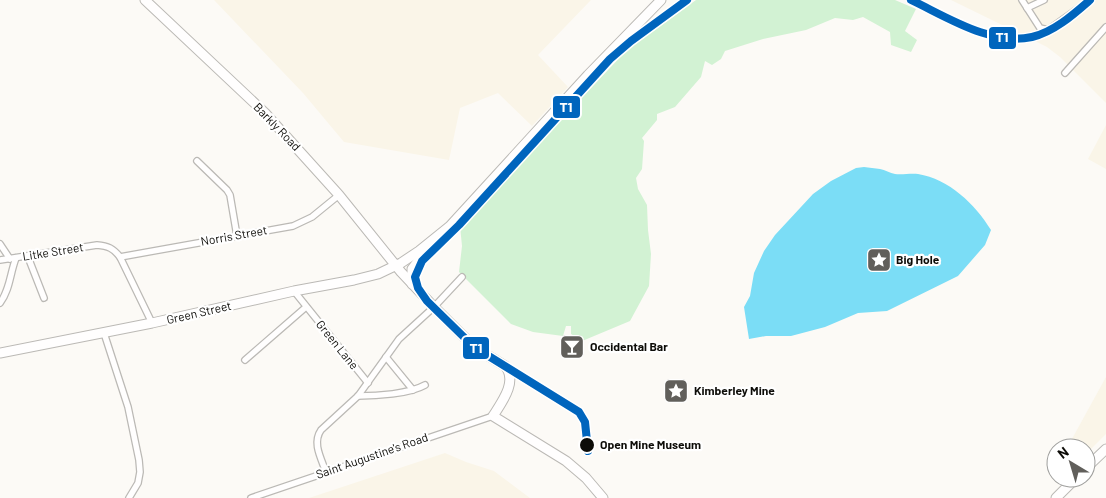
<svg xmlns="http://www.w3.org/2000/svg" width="1106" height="498" font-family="Barlow,sans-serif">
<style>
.built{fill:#faf5e8}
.green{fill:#d2f2d3}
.water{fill:#7bddf6}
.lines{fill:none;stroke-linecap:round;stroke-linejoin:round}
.street-casing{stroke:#bbb9b5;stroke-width:8}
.secondary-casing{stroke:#bbb9b5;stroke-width:11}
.street{stroke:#fffefe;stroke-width:5.5}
.secondary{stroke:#fffefe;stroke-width:9}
.tram-1-casing{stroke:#fff;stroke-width:11}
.tram-1{stroke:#0065bd;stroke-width:8}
.stop-dot{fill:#0d0c08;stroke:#fff;stroke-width:2}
.labels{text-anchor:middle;stroke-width:4.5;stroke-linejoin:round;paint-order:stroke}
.street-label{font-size:12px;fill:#0d0c08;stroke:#fff}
.poi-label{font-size:12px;font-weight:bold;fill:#0d0c08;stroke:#fff;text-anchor:start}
.stop-label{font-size:12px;font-weight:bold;fill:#0d0c08;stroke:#fff;text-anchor:start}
.line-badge{stroke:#fff;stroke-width:2}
.badge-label{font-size:14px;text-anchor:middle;font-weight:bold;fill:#fff}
</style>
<rect width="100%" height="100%" fill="#fcfaf6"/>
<g class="built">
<polygon points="214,0 591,0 538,55 568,87 532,126 498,93 460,108 449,160 344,142 303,93"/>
<polygon points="951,0 1106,0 1106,103 1060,57 1047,47"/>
<polygon points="1106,125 1106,169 1088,159"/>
<polygon points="1106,377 1106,434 1086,454 1086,448 1067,448"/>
<polygon points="445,453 466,462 494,471 530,498 309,498"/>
</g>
<polygon class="green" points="696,0 895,0 916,9 905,31 917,40 911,52 891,45 890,32 863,17 853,20 835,18 806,30 763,39 725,51 721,59 712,65 705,61 701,77 675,107 657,114 657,120 642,138 644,141 642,169 636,178 638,189 647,205 648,230 651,254 649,286 630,321 575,344 576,337 571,334 571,326 566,326 563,336 533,332 511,324 459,272 462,246 460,226 626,51"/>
<path class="water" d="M864,167C869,168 875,168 880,169C885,170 890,173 895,174C902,175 911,173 918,174C949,179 975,204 991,230L985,245L958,276L887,311L858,313L825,327L791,336H766L749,339L744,307L750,296L754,273L764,251L775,235L813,194L831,181L856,168Z"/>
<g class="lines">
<defs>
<g id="street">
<polyline points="1022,0 1040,28 1048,30 1090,0"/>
<polyline points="1027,8 1044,0"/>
<polyline points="1065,73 1106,27"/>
<polyline points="197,161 227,190 230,195 237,236"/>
<polyline points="0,244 10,259"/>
<polyline points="28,257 44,298"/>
<polyline points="120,257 293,226 312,217 339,195"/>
<path d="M0,260L97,245C108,246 113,248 120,257L152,323"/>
<polyline points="294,291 368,383"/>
<path d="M0,303C10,290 10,273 16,258"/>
<polyline points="104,333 128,407 139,460 140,472 138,483 129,498"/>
<polyline points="386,357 413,390"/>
<polyline points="245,360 306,307"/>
<path d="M358,396C377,396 409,394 425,385"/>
<path d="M326,472C321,458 312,443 321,430L358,396L399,339L434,307L462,277"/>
<polyline points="251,498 493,416"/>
</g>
<g id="secondary">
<path d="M145,0L265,113L339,195L401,272L434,307L474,347L505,366C518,381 502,402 493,416L566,461L586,478L603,498"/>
<polyline points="412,284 412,269 426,251"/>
<polyline points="0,353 152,323 294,291 354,280 378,274 401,263 419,251 450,226 588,75 661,0"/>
<polyline points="1086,468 1106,449"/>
<polyline points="1056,498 1076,478"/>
</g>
</defs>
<use href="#street" class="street-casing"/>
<use href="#secondary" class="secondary-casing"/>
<use href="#street" class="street"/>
<use href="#secondary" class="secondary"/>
<defs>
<g id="tram-1">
<path d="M911,0C947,17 991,46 1032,37C1054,32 1074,14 1090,0"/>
<polyline points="588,451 585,422 579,412 474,347 427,301 418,288 415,277 422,261 459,225 610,59 631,41 687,0"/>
</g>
</defs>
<use href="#tram-1" class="tram-1-casing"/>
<use href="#tram-1" class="tram-1"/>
</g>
<defs>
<symbol id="sight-square" viewBox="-11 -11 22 22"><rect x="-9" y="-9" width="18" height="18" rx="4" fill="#615f5b" stroke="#fff"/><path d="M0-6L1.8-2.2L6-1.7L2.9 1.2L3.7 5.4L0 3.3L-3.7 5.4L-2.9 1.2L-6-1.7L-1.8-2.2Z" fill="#fff"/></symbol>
<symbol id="bar-square" viewBox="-11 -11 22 22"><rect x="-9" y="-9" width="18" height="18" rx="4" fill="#615f5b" stroke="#fff"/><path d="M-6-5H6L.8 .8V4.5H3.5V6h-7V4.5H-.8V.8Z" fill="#fff"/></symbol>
</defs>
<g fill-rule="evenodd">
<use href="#sight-square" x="865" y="246" width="28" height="28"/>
<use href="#bar-square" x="558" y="333" width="28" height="28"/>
<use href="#sight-square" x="662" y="377" width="28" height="28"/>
</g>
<circle class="stop-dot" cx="587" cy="445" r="8"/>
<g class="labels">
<g class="street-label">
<text transform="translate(277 127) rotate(46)" y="4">Barkly Road</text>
<text transform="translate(234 236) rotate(-10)" y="4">Norris Street</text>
<text transform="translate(53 252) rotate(-9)" y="4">Litke Street</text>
<text transform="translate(199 313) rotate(-13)" y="4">Green Street</text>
<text transform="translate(337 345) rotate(51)" y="4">Green Lane</text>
<text transform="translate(372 456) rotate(-19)" y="4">Saint Augustine's Road</text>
</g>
<g class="poi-label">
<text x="896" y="264">Big Hole</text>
<text x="590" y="351">Occidental Bar</text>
<text x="694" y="395">Kimberley Mine</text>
</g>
<g class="stop-label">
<text x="600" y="449">Open Mine Museum</text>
</g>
</g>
<g class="line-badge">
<rect x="988" y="26" width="29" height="24" rx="5" fill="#0065bd"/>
<rect x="552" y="95" width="29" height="24" rx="5" fill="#0065bd"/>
<rect x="462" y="336" width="28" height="24" rx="5" fill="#0065bd"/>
</g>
<g class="badge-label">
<text x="1002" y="42">T1</text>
<text x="566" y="112">T1</text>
<text x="476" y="353">T1</text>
</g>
<g transform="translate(1071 463) rotate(322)"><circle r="24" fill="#ffffff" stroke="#9e9e9c"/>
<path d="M0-4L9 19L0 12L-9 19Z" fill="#615f5b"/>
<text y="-8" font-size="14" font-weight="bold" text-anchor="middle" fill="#0d0c08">N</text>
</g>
</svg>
